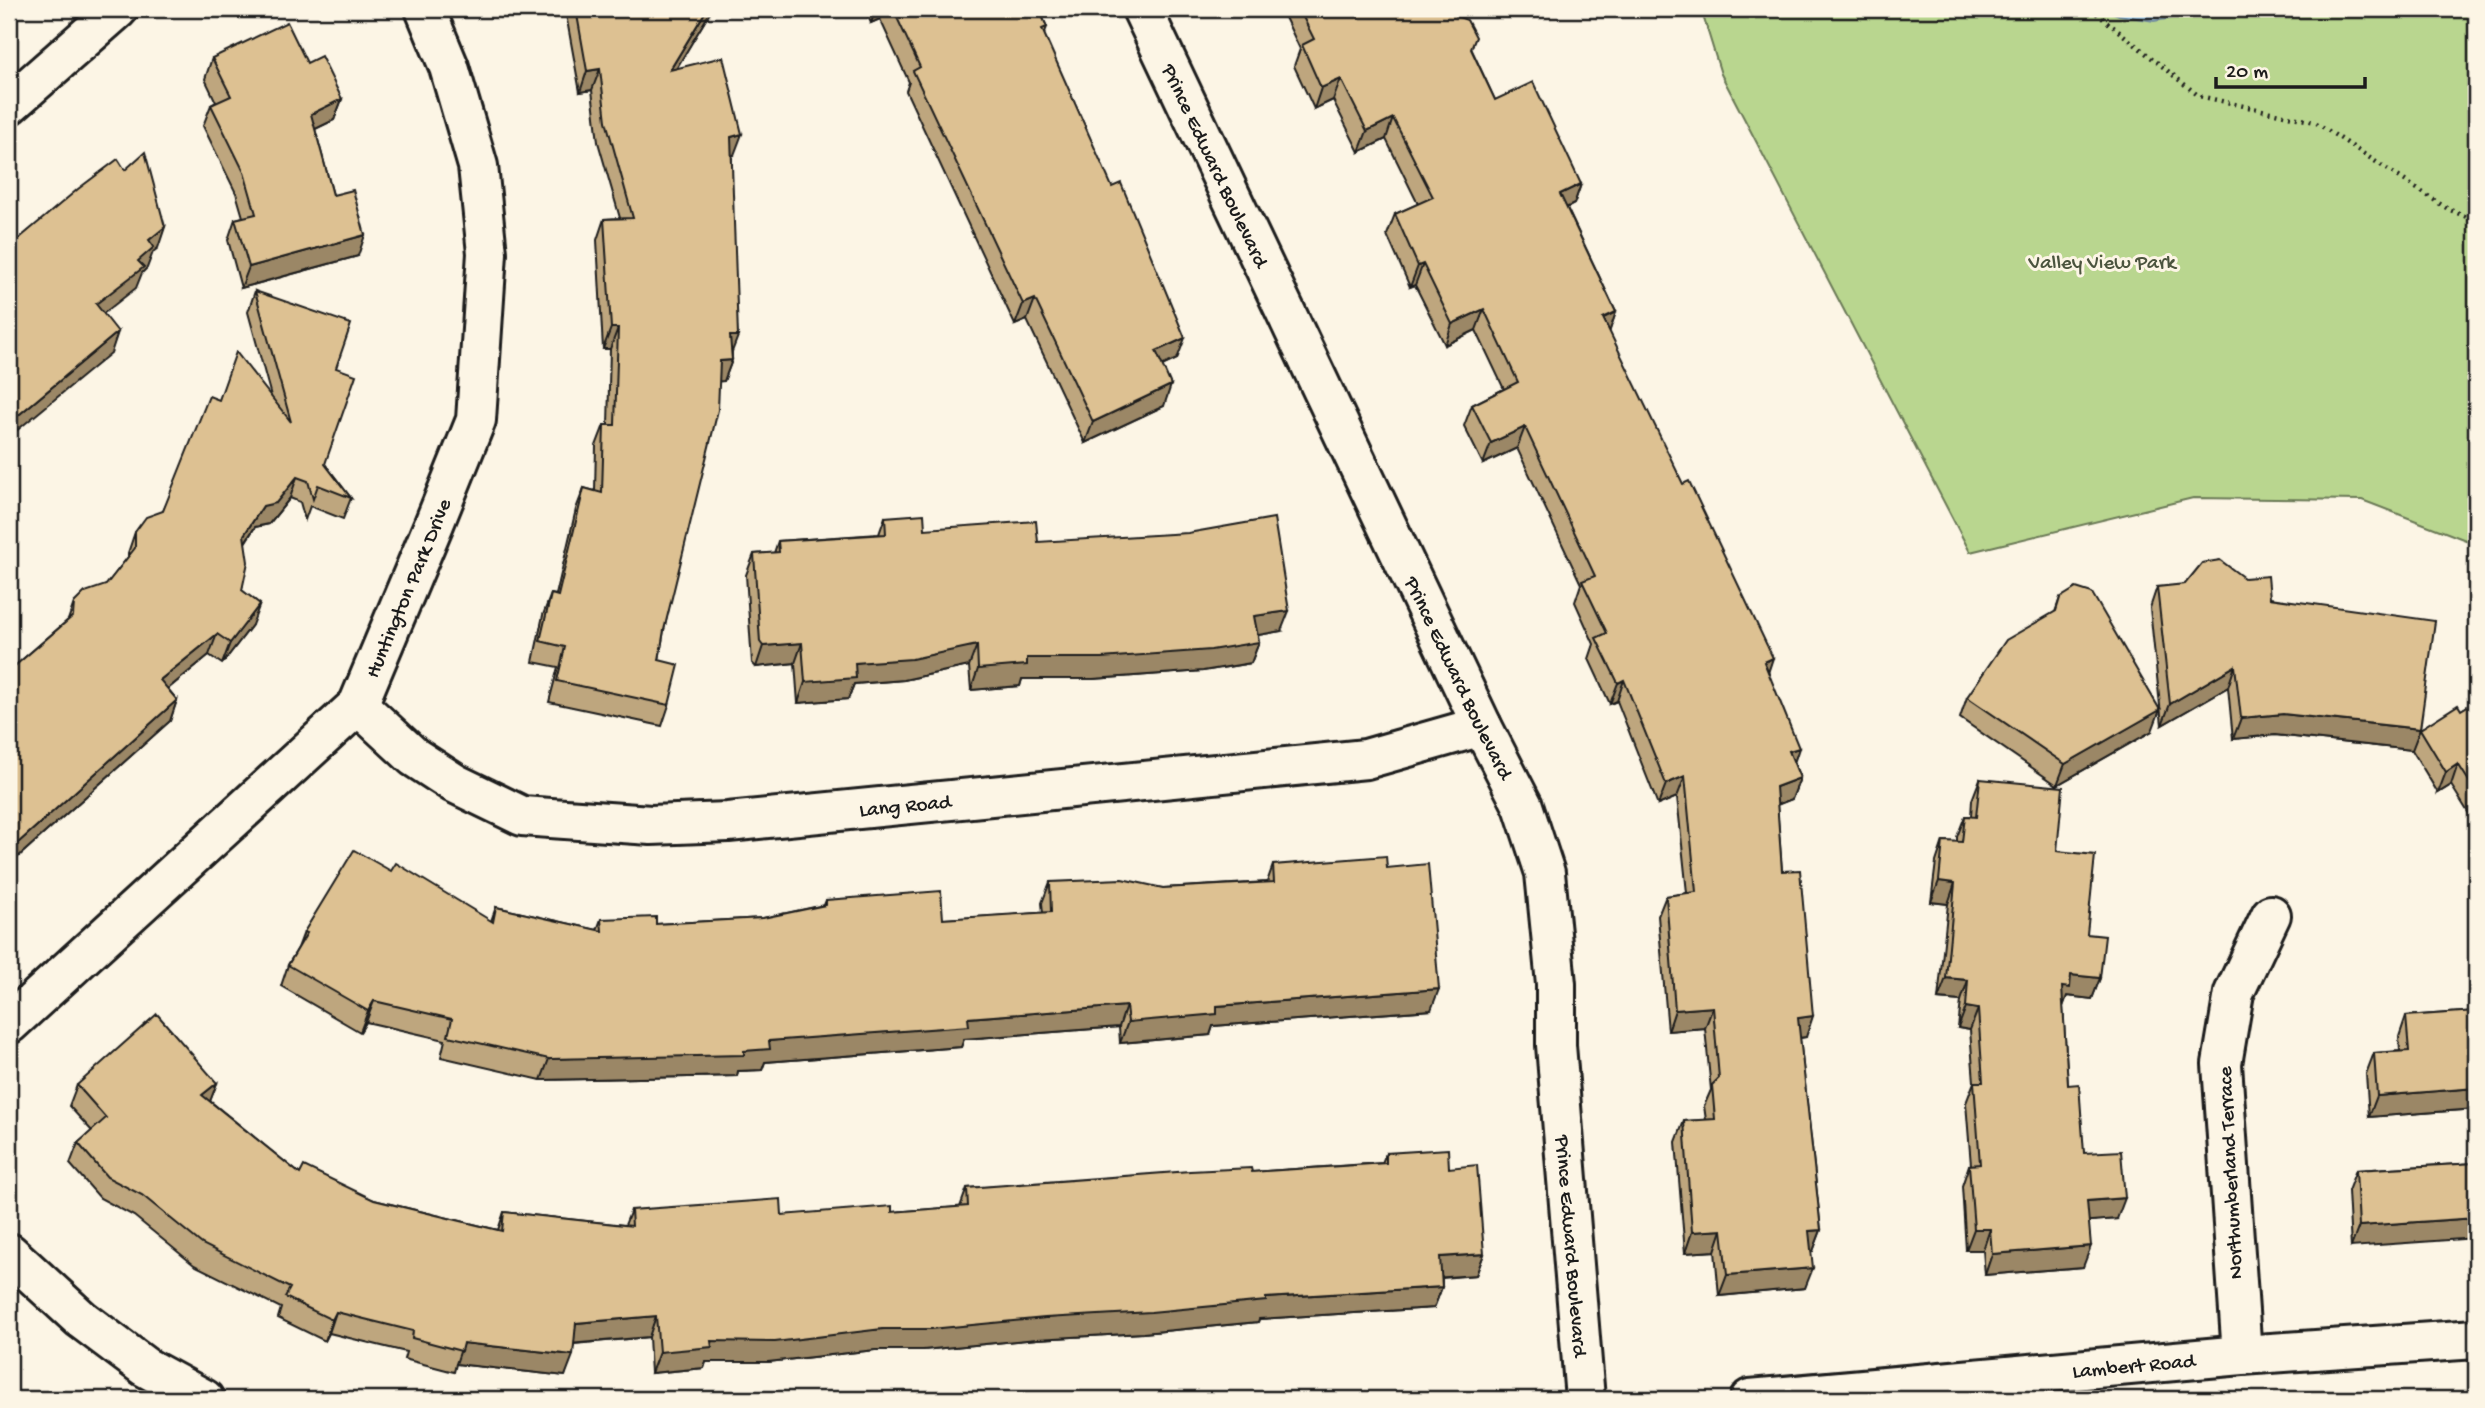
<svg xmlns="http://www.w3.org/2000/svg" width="2485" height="1408" font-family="'Gochi Hand',sans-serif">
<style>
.park{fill:#b9d68f;stroke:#6a7956;stroke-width:2}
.water{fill:#acd7f7;stroke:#728c9f;stroke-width:2}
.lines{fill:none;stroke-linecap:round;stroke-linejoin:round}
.shore{stroke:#566774;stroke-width:2}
.minor-casing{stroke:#1c1c1c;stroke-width:44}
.path{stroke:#1c1c1c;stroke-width:4.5;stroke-dasharray:2 5;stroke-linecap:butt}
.minor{stroke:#fcf5e5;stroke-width:38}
.wall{fill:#bea67e;stroke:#1c1c1c;stroke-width:2}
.shaded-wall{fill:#9b8766;stroke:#1c1c1c;stroke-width:2}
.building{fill:#ddc192;stroke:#1c1c1c;stroke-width:2}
.labels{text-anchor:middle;stroke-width:6;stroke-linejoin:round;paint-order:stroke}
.street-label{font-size:21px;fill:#1c1c1c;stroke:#fcf5e5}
.park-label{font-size:21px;fill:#4b543e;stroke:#fcf5e5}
</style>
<rect width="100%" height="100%" fill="#fcf5e5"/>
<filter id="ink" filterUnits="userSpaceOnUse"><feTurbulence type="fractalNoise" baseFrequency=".0143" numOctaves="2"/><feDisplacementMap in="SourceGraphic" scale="14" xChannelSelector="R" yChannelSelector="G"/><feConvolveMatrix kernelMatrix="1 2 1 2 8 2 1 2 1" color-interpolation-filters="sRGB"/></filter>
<g filter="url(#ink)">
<polygon class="park" points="1701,9 2476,9 2476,544 2362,500 2193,498 1970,552 1721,74"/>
<polygon class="water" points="2104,9 2227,9 2154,21 2119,15"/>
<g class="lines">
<polyline class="shore" points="2123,9 2154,14 2194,9"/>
<defs>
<g id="minor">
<path id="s1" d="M1142,9L1482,726L1523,806L1545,873L1556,984V1045L1585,1399"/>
<polyline points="9,105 118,9"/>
<path id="s2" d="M358,705L414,757L454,783L522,816L651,825L728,822L1366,759L1482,726"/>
<path id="s3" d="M9,1024L358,705L434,524L476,420L487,253L478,166L449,67L425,9"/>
<polyline points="9,1253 81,1319 145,1367 204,1399"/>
<polyline points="2242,1355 2222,1064 2234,993 2271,915"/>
<path id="s4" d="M1750,1399L2242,1355L2476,1339"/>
</g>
</defs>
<use href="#minor" class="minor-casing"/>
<polyline class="path" points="2091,9 2199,96 2315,122 2448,209 2476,221"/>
<use href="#minor" class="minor"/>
</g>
<g class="wall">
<polygon points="565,9 711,9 709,14 676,68 734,155 732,156 732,360 724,381 719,381 664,630 659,660 669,705 662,726 549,702 558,667 533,662 543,615 551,594 556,595 576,509 584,488 595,491 596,446 604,425 608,425 610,349 603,349 597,240 604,219 620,218 598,142 592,90 580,92"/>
<polygon points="864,9 1039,9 1047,27 1044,35 1177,359 1162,366 1164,406 1085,443 1027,320 1015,325 906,91 909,82 880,19 871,23"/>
<polygon points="1281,9 1453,9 1495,100 1581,184 1574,204 1567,208 1616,312 1609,332 1768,671 1794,763 1800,778 1792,799 1777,805 1782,871 1806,1037 1800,1038 1821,1230 1813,1251 1811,1251 1805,1288 1719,1296 1715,1251 1685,1253 1676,1142 1684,1121 1706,1120 1704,1106 1711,1090 1705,1028 1668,1031 1658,916 1666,896 1687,893 1677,797 1658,805 1617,701 1610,704 1589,659 1594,644 1575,602 1581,584 1517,448 1483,464 1464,426 1472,405 1504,389 1476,330 1445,345 1415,285 1410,287 1387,235 1395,214 1418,204 1386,139 1359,152 1333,100 1314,109 1294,66 1300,49"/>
<polygon points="212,58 307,63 342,99 334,120 315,129 333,195 358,256 241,288 228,240 235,219 243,217 236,193 203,126 211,105 216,102 205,79"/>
<polygon points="255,291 336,368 325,464 351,498 343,519 310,506 305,520 300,502 290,498 269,524 255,527 245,543 242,590 252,625 222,664 209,655 168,689 177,700 170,721 9,865 9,671 68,620 74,603 106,585 128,557 128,553 135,532 163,511 219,400 271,396 248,312"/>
<polygon points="885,517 925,529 1038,542 1281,631 1258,635 1259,642 1251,663 1203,671 1093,679 1022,679 1020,686 971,690 969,666 904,680 854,684 848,699 798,703 795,663 756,667 752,663 746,575 754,554 774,553 778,541 879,534"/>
<polygon points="2157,587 2270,598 2420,729 2461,710 2476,701 2476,825 2451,785 2438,793 2412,750 2275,735 2233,739 2228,687 2162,725 2150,608"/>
<polygon points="2060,598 2152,731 2057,785 1960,718 1967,697 2055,612"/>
<polygon points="1980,779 2057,851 2087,934 2100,978 2092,999 2067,996 2063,1007 2068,1085 2084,1153 2117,1219 2089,1221 2083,1267 1985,1275 1983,1250 1966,1250 1962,1186 1969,1165 1971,1165 1966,1103 1974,1082 1970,1030 1958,1028 1961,1001 1938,999 1948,904 1931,902 1936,862 1943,841 1957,842 1957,837 1965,816 1971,816 1972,800"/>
<polygon points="1273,865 1387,868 1431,1010 1213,1026 1210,1035 1120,1043 1119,1027 964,1039 961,1047 765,1062 762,1070 738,1071 737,1076 541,1080 441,1057 445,1040 366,1022 360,1032 281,986 288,965 298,948 304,932 491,921 496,907 597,930 601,919 656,924 763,918 824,905 826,900 943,919 1043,913 1042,903 1050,882 1163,888 1267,882"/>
<polygon points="2476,1011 2476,1109 2369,1117 2366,1074 2374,1053 2400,1051 2399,1037 2406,1016"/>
<polygon points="217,1083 210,1101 300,1174 374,1200 498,1230 504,1212 625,1225 631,1210 782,1215 892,1212 960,1207 967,1188 1252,1172 1382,1163 1386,1153 1449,1168 1484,1254 1476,1275 1442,1278 1442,1287 1434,1308 1259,1319 1258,1322 1143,1333 1037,1339 923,1350 875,1350 768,1362 706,1362 704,1368 651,1373 649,1337 574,1344 565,1376 456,1364 454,1372 404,1359 406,1352 329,1333 325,1341 278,1318 281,1308 194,1265 134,1216 100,1198 70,1164 78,1143 92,1131 69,1106 77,1085"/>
<polygon points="2476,1163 2351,1247 2348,1191 2356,1170"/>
</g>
<g class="shaded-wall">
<polygon points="707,9 711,9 709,14 663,91 670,70"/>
<polygon points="876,9 884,9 880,19 871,23"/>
<polygon points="600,69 592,90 580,92 587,71"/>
<polygon points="1341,79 1333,100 1314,109 1321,88"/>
<polygon points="342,99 334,120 303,135 311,114"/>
<polygon points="1393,118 1386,139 1359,152 1367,131"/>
<polygon points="742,134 734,155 724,158 731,137"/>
<polygon points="1581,184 1574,204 1552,215 1560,194"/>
<polygon points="165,227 158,248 153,252 147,268 142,273 136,288 89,325 96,304 149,240"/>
<polygon points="365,235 358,256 241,288 249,267"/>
<polygon points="1423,264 1415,285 1410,287 1418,266"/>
<polygon points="1035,299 1027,320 1015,325 1023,304"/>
<polygon points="1484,309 1476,330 1445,345 1452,324"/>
<polygon points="1616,312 1609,333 1603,318"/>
<polygon points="611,328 618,328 610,349 603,349"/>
<polygon points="118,332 111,353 9,437 9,423"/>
<polygon points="730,336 738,336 730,357"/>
<polygon points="1185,338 1177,359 1148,372 1156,351"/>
<polygon points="732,360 724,381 713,382 720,361"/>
<polygon points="1171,385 1164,406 1085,443 1093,422"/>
<polygon points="1525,427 1517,448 1483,464 1491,443"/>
<polygon points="297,477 290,498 269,524 255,527 236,556 244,535 263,506"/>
<polygon points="260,604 252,625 222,664 230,643"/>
<polygon points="1289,611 1281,631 1247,637 1254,616"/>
<polygon points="217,634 209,655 153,701 160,680"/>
<polygon points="1259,642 1251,663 1203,671 1093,679 1022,679 1020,686 971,690 978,669 1027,658"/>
<polygon points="802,643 795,663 756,667 763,646"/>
<polygon points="977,645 969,666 904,680 854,684 848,699 798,703 805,682 855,663"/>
<polygon points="1773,658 1766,679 1764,662"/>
<polygon points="2235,666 2228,687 2162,725 2170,704"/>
<polygon points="1624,680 1617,701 1610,704 1618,683"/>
<polygon points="177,700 170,721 9,865 9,851"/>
<polygon points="2160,710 2152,731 2057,785 2065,764"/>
<polygon points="2283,714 2420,729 2412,750 2275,735 2233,739 2241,718"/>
<polygon points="1799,748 1792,769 1789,751"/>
<polygon points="2458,764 2451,785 2438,793 2446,772"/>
<polygon points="1685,776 1677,797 1658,805 1666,784"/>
<polygon points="1800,778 1792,799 1768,808 1776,787"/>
<polygon points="1939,881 1955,883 1948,904 1931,902"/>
<polygon points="2071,975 2100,978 2092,999 2067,996 2062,1009 2062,987"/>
<polygon points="1946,978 1968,980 1961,1001 1938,999"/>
<polygon points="1439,989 1431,1010 1213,1026 1210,1035 1120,1043 1128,1022 1217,1006"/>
<polygon points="374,1001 366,1022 360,1032 368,1011"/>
<polygon points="1126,1006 1119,1027 964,1039 961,1047 765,1062 762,1070 738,1071 737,1076 541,1080 549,1059 744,1051 769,1041 968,1018"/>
<polygon points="1713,1007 1705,1028 1668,1031 1675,1010"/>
<polygon points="1966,1007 1978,1009 1970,1030 1958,1028"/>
<polygon points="1813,1016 1806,1037 1791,1039 1798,1018"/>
<polygon points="217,1083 209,1104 202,1095"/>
<polygon points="2476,1088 2476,1109 2369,1117 2377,1096"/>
<polygon points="2125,1198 2117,1219 2079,1222 2087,1201"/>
<polygon points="2476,1218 2476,1238 2351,1247 2359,1226"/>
<polygon points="1974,1229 1990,1229 1983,1250 1966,1250"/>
<polygon points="1722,1230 1715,1251 1685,1253 1692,1232"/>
<polygon points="1821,1230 1813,1251 1802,1252 1809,1231"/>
<polygon points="2091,1246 2083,1267 1985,1275 1992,1254"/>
<polygon points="1484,1254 1476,1275 1433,1278 1440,1257"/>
<polygon points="1813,1268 1805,1288 1719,1296 1727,1275"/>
<polygon points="1442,1287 1434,1308 1259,1319 1258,1322 1143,1333 1037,1339 923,1350 875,1350 768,1362 706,1362 704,1368 651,1373 659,1352 711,1341 1045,1318 1266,1298"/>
<polygon points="336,1312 329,1333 325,1341 332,1320"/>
<polygon points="656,1316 649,1337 569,1344 576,1323"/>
<polygon points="463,1343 573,1355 565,1376 456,1364"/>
</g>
<g class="building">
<polygon points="576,9 707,9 670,70 723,57 742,134 731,137 738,336 730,336 732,360 720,361 718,410 664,630 659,660 679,665 669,705 557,681 565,647 540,641 551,594 558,596 584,488 602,493 604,425 615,425 618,328 611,328 604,219 633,218 606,121 600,69 587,71"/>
<polygon points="893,9 1039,9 1047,27 1042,29 1112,187 1121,183 1185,338 1156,351 1171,385 1093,422 1035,299 1023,304 913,71 920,67"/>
<polygon points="1299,9 1453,9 1456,16 1467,20 1476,37 1471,49 1495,100 1533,82 1581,184 1560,194 1616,312 1603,318 1683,484 1689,481 1773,658 1764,662 1799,748 1789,751 1800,778 1776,787 1782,871 1800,870 1813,1016 1798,1018 1821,1230 1809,1231 1813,1268 1727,1275 1722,1230 1692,1232 1684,1121 1715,1119 1712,1085 1719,1078 1713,1007 1675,1010 1666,896 1696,892 1685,776 1666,784 1624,680 1618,683 1596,638 1607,633 1582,581 1595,576 1525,427 1491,443 1472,405 1518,382 1484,309 1452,324 1423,264 1418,266 1395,214 1433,197 1393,118 1367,131 1341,79 1321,88 1302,45 1314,39"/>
<polygon points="287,22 307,63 321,56 342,99 311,114 333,195 353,190 365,235 249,267 235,219 256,214 244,172 211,105 231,96 212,58"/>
<polygon points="145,152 165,227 149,240 154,247 138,261 144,267 96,304 118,332 9,423 9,247 78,189 118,159 125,170"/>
<polygon points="255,291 351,324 336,368 356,375 325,464 351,498 318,485 313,499 308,481 297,477 276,503 263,506 244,535 248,562 242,590 260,604 230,643 217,634 160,680 177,700 9,851 9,671 73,616 74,603 85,592 106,585 135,548 135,532 146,517 163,511 209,396 219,400 236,352 291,422"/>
<polygon points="924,514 925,529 1036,521 1038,542 1188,533 1274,518 1289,611 1254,616 1259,642 1211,650 1101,658 1027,658 1027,665 978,669 977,645 912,659 855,663 856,678 805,682 802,643 763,646 760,642 754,554 779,552 778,541 886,534 885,517"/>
<polygon points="2220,560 2244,578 2268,576 2270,598 2435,621 2420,729 2458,705 2461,710 2476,701 2476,792 2458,764 2446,772 2420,729 2283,714 2241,718 2235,666 2170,704 2157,587 2185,584 2202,563"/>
<polygon points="2076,588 2092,593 2160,710 2065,764 1967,697 2006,640 2056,611 2060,598"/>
<polygon points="1980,779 2063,787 2057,851 2095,855 2087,934 2105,936 2100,978 2071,975 2070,988 2062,987 2068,1085 2079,1084 2084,1153 2121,1151 2125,1198 2087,1201 2091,1246 1992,1254 1990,1229 1974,1229 1969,1165 1980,1164 1974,1082 1983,1082 1978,1009 1966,1007 1968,980 1946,978 1955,883 1939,881 1943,841 1962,842 1965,816 1976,817"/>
<polygon points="354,850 391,871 396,863 493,922 496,907 602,931 601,919 656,917 656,924 763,918 826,905 826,900 941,891 943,919 1051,912 1050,882 1122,879 1163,888 1274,882 1273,865 1386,856 1387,868 1428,864 1439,989 1217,1006 1217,1014 1128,1022 1126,1006 968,1018 969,1026 769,1041 770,1049 744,1051 744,1055 549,1059 448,1036 452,1019 374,1001 368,1011 288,965 307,933 304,932"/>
<polygon points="2476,1011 2476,1088 2377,1096 2374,1053 2409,1051 2406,1016"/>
<polygon points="157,1014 217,1083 202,1095 300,1174 304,1166 374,1200 502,1231 504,1212 632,1226 631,1210 781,1199 782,1215 892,1206 892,1212 968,1206 967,1188 1190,1171 1251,1168 1252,1172 1386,1163 1386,1153 1448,1149 1449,1168 1477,1165 1484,1254 1440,1257 1442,1287 1266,1298 1266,1301 1151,1312 1045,1318 931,1329 882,1329 775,1342 711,1341 712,1347 659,1352 656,1316 576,1323 573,1355 463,1343 461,1351 412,1338 413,1331 336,1312 332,1320 285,1297 290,1288 202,1244 142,1195 107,1177 78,1143 106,1118 77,1085"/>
<polygon points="2476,1163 2476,1218 2359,1226 2356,1170"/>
</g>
</g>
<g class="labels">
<g class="street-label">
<text dy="7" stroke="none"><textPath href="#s1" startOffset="173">Prince Edward Boulevard</textPath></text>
<text dy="7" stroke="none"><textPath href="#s3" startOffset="600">Huntington Park Drive</textPath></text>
<text dy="7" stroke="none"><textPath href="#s1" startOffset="740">Prince Edward Boulevard</textPath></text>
<text dy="7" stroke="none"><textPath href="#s2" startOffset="584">Lang Road</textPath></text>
<text transform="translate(2229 1173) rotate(-93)" y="7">Northumberland Terrace</text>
<text dy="7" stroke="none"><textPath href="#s1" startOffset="1328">Prince Edward Boulevard</textPath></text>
<text dy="7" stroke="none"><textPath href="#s4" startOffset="385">Lambert Road</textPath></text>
</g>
<g class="park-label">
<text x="2102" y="268">Valley View Park</text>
</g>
</g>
<rect width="2485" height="1408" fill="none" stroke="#fcf5e5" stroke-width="35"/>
<rect x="18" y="18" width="2450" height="1373" fill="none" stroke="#1c1c1c" stroke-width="2.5" filter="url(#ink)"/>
<path d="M2216 77v10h149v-10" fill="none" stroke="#1c1c1c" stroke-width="3.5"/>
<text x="2226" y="77" font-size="21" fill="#1c1c1c" stroke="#fcf5e5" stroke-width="5" paint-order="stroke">20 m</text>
</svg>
